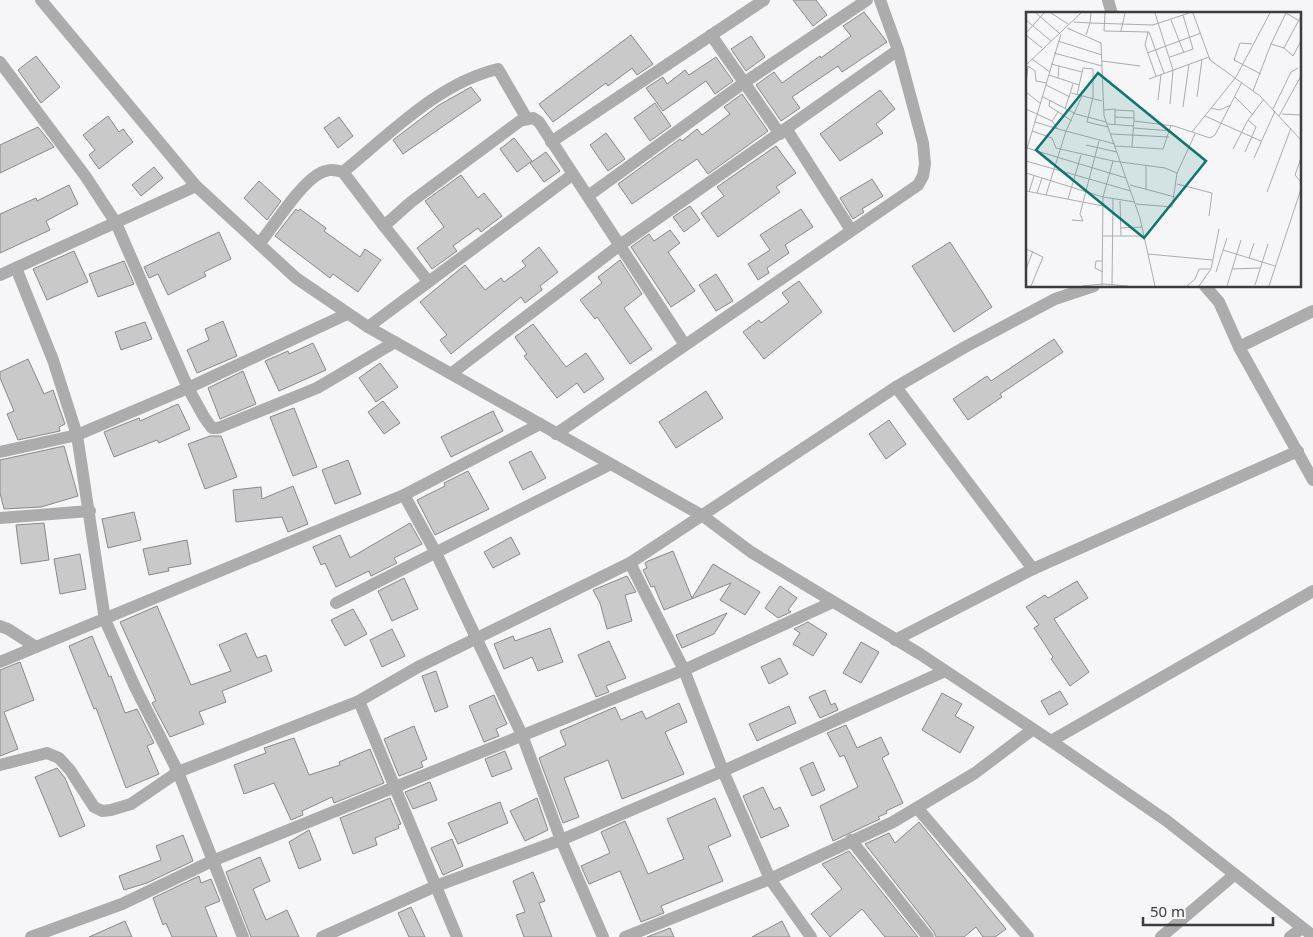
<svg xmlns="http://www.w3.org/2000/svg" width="1313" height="937" font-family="'Noto Sans',sans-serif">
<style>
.building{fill:#c9c9ca;stroke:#89898a}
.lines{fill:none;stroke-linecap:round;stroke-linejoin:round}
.minor{stroke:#acacac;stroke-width:12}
.inset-road{fill:none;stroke:#acacad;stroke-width:1}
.view{fill:#0f766e;fill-opacity:0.15;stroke:#0f766e;stroke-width:2.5}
.inset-edge{fill:none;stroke:#3c3c3d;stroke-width:2.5}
</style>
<rect width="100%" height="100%" fill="#f6f6f8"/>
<g class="building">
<polygon points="793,0 816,0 827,15 813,26"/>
<polygon points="864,12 887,42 842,72 838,66 792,97 800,108 781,121 756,85 774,72 782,83 820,56 821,58 851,36 843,26"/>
<polygon points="631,35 653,64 637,75 632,68 608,86 606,83 553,122 539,104"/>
<polygon points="751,36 765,57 746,71 731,49"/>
<polygon points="36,56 60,87 41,103 18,70"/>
<polygon points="716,57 733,81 715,94 706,81 663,111 646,88 663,77 667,84 685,70 689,75"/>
<polygon points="471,87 481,100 403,154 393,140 439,105"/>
<polygon points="880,90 895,109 876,124 883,133 840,161 820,134"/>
<polygon points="742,94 768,131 708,174 697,159 632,204 618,184 680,139 682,141 697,129 702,135 730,114 724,107"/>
<polygon points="655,103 671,126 650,141 634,118"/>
<polygon points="108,116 119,132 123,129 133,142 99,169 89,155 95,150 83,135"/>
<polygon points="339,117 353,136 338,148 324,128"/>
<polygon points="38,127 54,147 0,173 0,145"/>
<polygon points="606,133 625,159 608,171 590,145"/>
<polygon points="514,138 532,161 517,172 500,149"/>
<polygon points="776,146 796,173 776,187 780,192 718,237 701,213 724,196 717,187"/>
<polygon points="546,152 560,171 544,182 530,163"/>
<polygon points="154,167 163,178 141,196 132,185"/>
<polygon points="461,175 478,198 484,193 502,216 481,232 478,228 453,246 457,251 432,269 417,248 444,227 425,201"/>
<polygon points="872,179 883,196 862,209 864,212 853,219 840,198"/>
<polygon points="259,181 281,201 267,220 244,198"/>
<polygon points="69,185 78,204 46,221 50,230 0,253 0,214 36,198 37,201"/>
<polygon points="690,206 700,220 684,232 673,217"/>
<polygon points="296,209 298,211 300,209 326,228 324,231 360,257 365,249 381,260 358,292 333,274 330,278 275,236"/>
<polygon points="801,209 813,227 785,245 789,253 767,268 769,273 758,280 748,264 770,250 760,235"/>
<polygon points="670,230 680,243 668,252 695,291 671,307 631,247 649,234 654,241"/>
<polygon points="219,232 231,259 204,272 206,276 168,295 158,274 149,278 144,267"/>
<polygon points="950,242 992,307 954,332 912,266"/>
<polygon points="539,247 558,272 540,286 542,290 525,303 521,297 451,354 440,340 447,335 420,302 465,265 485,290 501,278 504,282 526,266 522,261"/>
<polygon points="74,251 88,282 47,300 33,269"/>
<polygon points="620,260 642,294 624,308 652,349 630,364 597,317 595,319 580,300 602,283 598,277"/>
<polygon points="124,261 134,284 98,297 89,274"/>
<polygon points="716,274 733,301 716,311 699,285"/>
<polygon points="799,281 822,312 764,359 743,332 759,320 761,323 789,302 782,293"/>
<polygon points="223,321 237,356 197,373 187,350 209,340 205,329"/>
<polygon points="145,322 152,339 121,350 115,332"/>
<polygon points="533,324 566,367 586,353 604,379 584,393 577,383 557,398 524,356 527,354 515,337"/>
<polygon points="1054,339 1063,352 1000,394 1002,397 968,420 953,399 987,376 991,381"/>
<polygon points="313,343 326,370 279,391 265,361 288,351 289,354"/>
<polygon points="28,359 44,394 53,390 65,424 59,427 60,431 18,440 7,414 14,411 0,378 0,372"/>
<polygon points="380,363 398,387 376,402 359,378"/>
<polygon points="243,371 256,404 220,419 208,388"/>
<polygon points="706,391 723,418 676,448 659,422"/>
<polygon points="383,401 400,423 384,434 368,412"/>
<polygon points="178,404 190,429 159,443 157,440 114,457 104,432 139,418 140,421"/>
<polygon points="294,408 317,467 293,476 270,417"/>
<polygon points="493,411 503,431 451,457 441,437"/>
<polygon points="889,420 906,444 886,459 869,434"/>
<polygon points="210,436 221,436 237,477 205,489 188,444"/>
<polygon points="64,446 78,496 41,507 4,509 0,493 0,460"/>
<polygon points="531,451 546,478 523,490 509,462"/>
<polygon points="348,460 361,494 335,504 322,470"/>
<polygon points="468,471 489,509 435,535 417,500 445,486 444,483"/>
<polygon points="293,486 308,524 288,532 282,517 236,522 233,490 261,487 262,499"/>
<polygon points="134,512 141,540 108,548 102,519"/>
<polygon points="44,523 49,560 21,564 16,525"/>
<polygon points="410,523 422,544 394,558 397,563 371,576 369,571 336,587 325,563 321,565 313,547 340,535 350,558"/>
<polygon points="511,537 520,554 493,568 484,552"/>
<polygon points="187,540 191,564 168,568 169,571 149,575 143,549"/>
<polygon points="673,551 692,598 713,564 760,592 745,615 720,600 731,583 664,610 654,586 651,587 643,570 647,568 645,563 648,561"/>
<polygon points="80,554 86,589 60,594 54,559"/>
<polygon points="627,576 636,592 625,595 632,621 607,629 600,603 593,590"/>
<polygon points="404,578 418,609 392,621 378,591"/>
<polygon points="1077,581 1088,598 1054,619 1089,672 1070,686 1051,659 1053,657 1034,628 1039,625 1026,607 1045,595 1048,598"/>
<polygon points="780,586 797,598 788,610 791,612 778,618 765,608"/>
<polygon points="157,606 191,685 231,671 219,645 246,633 257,658 266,655 272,671 222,691 226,702 199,712 204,724 170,737 152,703 156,701 120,622"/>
<polygon points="353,609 367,634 345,646 331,620"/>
<polygon points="727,613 714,634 682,648 676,635"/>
<polygon points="808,622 827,634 813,656 793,644 800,633 794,629"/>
<polygon points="550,628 563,662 538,671 532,657 504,669 494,644 513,636 515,641"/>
<polygon points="392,629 405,656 382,667 370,640"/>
<polygon points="92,636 109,677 111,676 125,713 137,709 154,743 147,746 159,774 126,788 96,708 94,709 69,646"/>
<polygon points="609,641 626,678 606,686 609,692 596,697 578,655"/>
<polygon points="861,642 879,652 861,683 843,673"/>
<polygon points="780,658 788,674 769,684 761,667"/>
<polygon points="20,662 34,700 4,712 18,749 0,756 0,670"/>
<polygon points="436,671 448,707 435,712 422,676"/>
<polygon points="825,690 831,705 835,703 838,710 820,718 809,697"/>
<polygon points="1060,691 1068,704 1049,715 1041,701"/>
<polygon points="942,693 962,704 955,716 974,727 960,753 922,730"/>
<polygon points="494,695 507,724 496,729 499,736 484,742 469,706"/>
<polygon points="679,703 687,722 665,732 684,774 622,799 608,760 564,778 579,817 563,823 539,758 566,745 560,731 615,707 621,720 642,711 646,719"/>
<polygon points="789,706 796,723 757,741 749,724"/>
<polygon points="846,725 857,748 881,737 889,754 882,758 903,803 886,811 887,813 878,817 880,819 833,841 820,806 858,787 844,755 840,757 827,733"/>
<polygon points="414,726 427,759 421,762 423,767 399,776 384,739"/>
<polygon points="294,738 309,775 340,765 339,762 370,749 384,783 334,803 332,797 302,811 303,815 291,820 274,783 244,794 234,765 266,753 264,748"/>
<polygon points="505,751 512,769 492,777 485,759"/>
<polygon points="813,762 825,790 812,796 800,768"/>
<polygon points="57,768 65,778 85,826 60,837 35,777"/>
<polygon points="430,782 437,800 413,809 405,792"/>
<polygon points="763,787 774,810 780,807 789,826 761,838 743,796"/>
<polygon points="390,798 401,824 398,825 399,828 375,838 377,845 353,854 340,818"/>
<polygon points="537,798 548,830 525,841 510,811"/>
<polygon points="715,798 731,836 708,846 723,881 661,906 664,913 641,922 620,871 589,884 581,866 610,853 601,832 625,821 648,874 684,859 667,819"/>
<polygon points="500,802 508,823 458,844 448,823"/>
<polygon points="919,822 1006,929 995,937 983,937 976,927 964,937 936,937 934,932 865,844 889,833 895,843"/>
<polygon points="309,830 321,860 299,869 289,842"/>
<polygon points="183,835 193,861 147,883 124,890 119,876 161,860 156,846"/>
<polygon points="452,839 463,866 443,875 431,848"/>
<polygon points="849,851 918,937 885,937 862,909 830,937 811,914 842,889 822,864"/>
<polygon points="260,857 270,881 253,889 266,920 287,910 299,937 251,937 226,872"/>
<polygon points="533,872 545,901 539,903 552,937 524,937 516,915 525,912 513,881"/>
<polygon points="199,876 201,883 211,879 220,901 205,907 217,937 172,937 166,923 163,925 153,898"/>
<polygon points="411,907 425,937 409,937 398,913"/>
<polygon points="125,921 132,937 89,937"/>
<polygon points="782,921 790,937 752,937"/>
<polygon points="670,928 674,937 647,937"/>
</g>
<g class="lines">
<g class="minor">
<polyline points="41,0 196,186 296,278 368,327 703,516 751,552 920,654 1051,741 1167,821 1313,936"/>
<polyline points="1108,0 1112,14"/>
<polyline points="711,35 780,134"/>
<polyline points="0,62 86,177 116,223 188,388 204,417 212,428 218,428 317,388 395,342"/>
<polyline points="787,130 851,230"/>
<polyline points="551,142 764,0"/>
<path d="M343,172C390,134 438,83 498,69L527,119"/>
<polyline points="588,196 745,82 867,0"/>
<path d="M259,244C274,226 298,187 317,175C326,169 333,169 343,172L384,226"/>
<polyline points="16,268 53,360 77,435 105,620 135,687 178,772 243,937"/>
<polyline points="0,275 196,186"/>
<polyline points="428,281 384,226 411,202 520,121 533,118 539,122 685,345"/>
<polyline points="1205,286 1219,302 1239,347 1313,480"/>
<polyline points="368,327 572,175"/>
<polyline points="1239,347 1313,311"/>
<polyline points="452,373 620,245 898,50"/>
<polyline points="896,387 1033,569"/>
<polyline points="556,434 918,185 923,176 925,164 923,143 898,50 880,0"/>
<polyline points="0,452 77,435 188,388 347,314"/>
<polyline points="404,495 436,553 522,735 561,840 603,937"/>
<polyline points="0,518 90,511"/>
<polyline points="630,563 684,670 723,771 770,879 811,937"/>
<polyline points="336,603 609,465"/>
<polyline points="0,626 8,629 36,647 404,495 540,424"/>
<polyline points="895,640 1033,569 1298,451"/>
<polyline points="0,662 36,647"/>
<polyline points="359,701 457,937"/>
<polyline points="1051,741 1313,591"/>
<polyline points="0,765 47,753 59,758 70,770 94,807 102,811 111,810 131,804 178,772 359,701 418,667 630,563 896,387 965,347 1055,299 1094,286"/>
<polyline points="918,809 1028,937"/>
<polyline points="851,840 928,937"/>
<polyline points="31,937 122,904 212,861 684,670 833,602"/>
<polyline points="322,937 436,886 561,840 723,771 945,671"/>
<polyline points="625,937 770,879 893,822 975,773 1032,730"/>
<polyline points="1161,937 1234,875"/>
<polyline points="1290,937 1302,928"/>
</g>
</g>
<g transform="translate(1026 12)">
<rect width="275" height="275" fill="#f6f6f8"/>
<path class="inset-road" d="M10,1L33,21M25,1L42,12M65,1L64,11L127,13L157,3M79,1L78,19L123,20L138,61M129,1L147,58L144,92M167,1L184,48L234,84L275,128M0,8L25,29M145,8L158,41M48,10L64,11L60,23M275,10L260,1L245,32L258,36L267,44L275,29M41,16L75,31L78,104L114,206L129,274M95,19L99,1M122,20L119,33L130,64M0,21L18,1M0,23L16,36M32,29L76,43M226,32L214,31L208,48L235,62M258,36L275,4M28,41L76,54M121,41L175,21M144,45L167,37L157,3L163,1M6,47L24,60M76,49L114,54M25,52L33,54L32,66M0,53L55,1M2,54L9,59L10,69L21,71M33,54L56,60M23,63L53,73M123,67L183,45M0,71L2,54M20,73L44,85M227,79L245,32M0,80L15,92M45,81L76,89M51,83L57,56L67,57V85L61,110L82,115M17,85L50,102L80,110M171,85L176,47M209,85L226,102M24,88L23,94L46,109M132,88L135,62M157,95L163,52M185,96L194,98L205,93M0,97L26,109L32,100M39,97L47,72M247,97L265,60L272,56M78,98L89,97V105M89,98L108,99V106M256,102L275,103M179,104L235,129M253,104L275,64M26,109L32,117L89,132M108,109L148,114L184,126L189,123L216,70M9,110L32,117M81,112L108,114M89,113V105L108,106L106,135M108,116L145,119M6,119L26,126L30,136L87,149L139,156L151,161M166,120L210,65L244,1M85,122L143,125M60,133L91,140M89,134L137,137L145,113M1,136L100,166M207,137L222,108L238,87M0,140L35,22M219,140L230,115L222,108M228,146L249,99M275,146L269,163L275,170M0,149L105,179M0,161L77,185L109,190M151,172L186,181L183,204M104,173L149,185M120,177V153M0,179L77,194M3,180L8,164M241,180L265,116M11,181L16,166M20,183L40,119L56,84M42,187L55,143M94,189L95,224M110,192L146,195L151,161L169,122M46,208L57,209L54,202L73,129M95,216L116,215M77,224H118M0,237L17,245L5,274M197,238L249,254M122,242L186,248M223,246L228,231M77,249H70L69,256L77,260M0,257L7,239M206,257L234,256M190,260L201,226M229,273L242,232M56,274L77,272L102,274M76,274L77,185L87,149M86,274L87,187M161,274L169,267L173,257H184M173,274L185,257L193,217M201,274L215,228M243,274L275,177"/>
<path class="view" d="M72,61L180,149L118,226L10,138Z"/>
<rect width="275" height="275" class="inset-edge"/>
</g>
<path d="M1143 917v8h130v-8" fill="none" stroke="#3c3c3d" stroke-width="2.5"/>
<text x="1150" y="917" font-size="15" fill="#3c3c3d" stroke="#f6f6f8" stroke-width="4" paint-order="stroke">50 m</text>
</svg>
